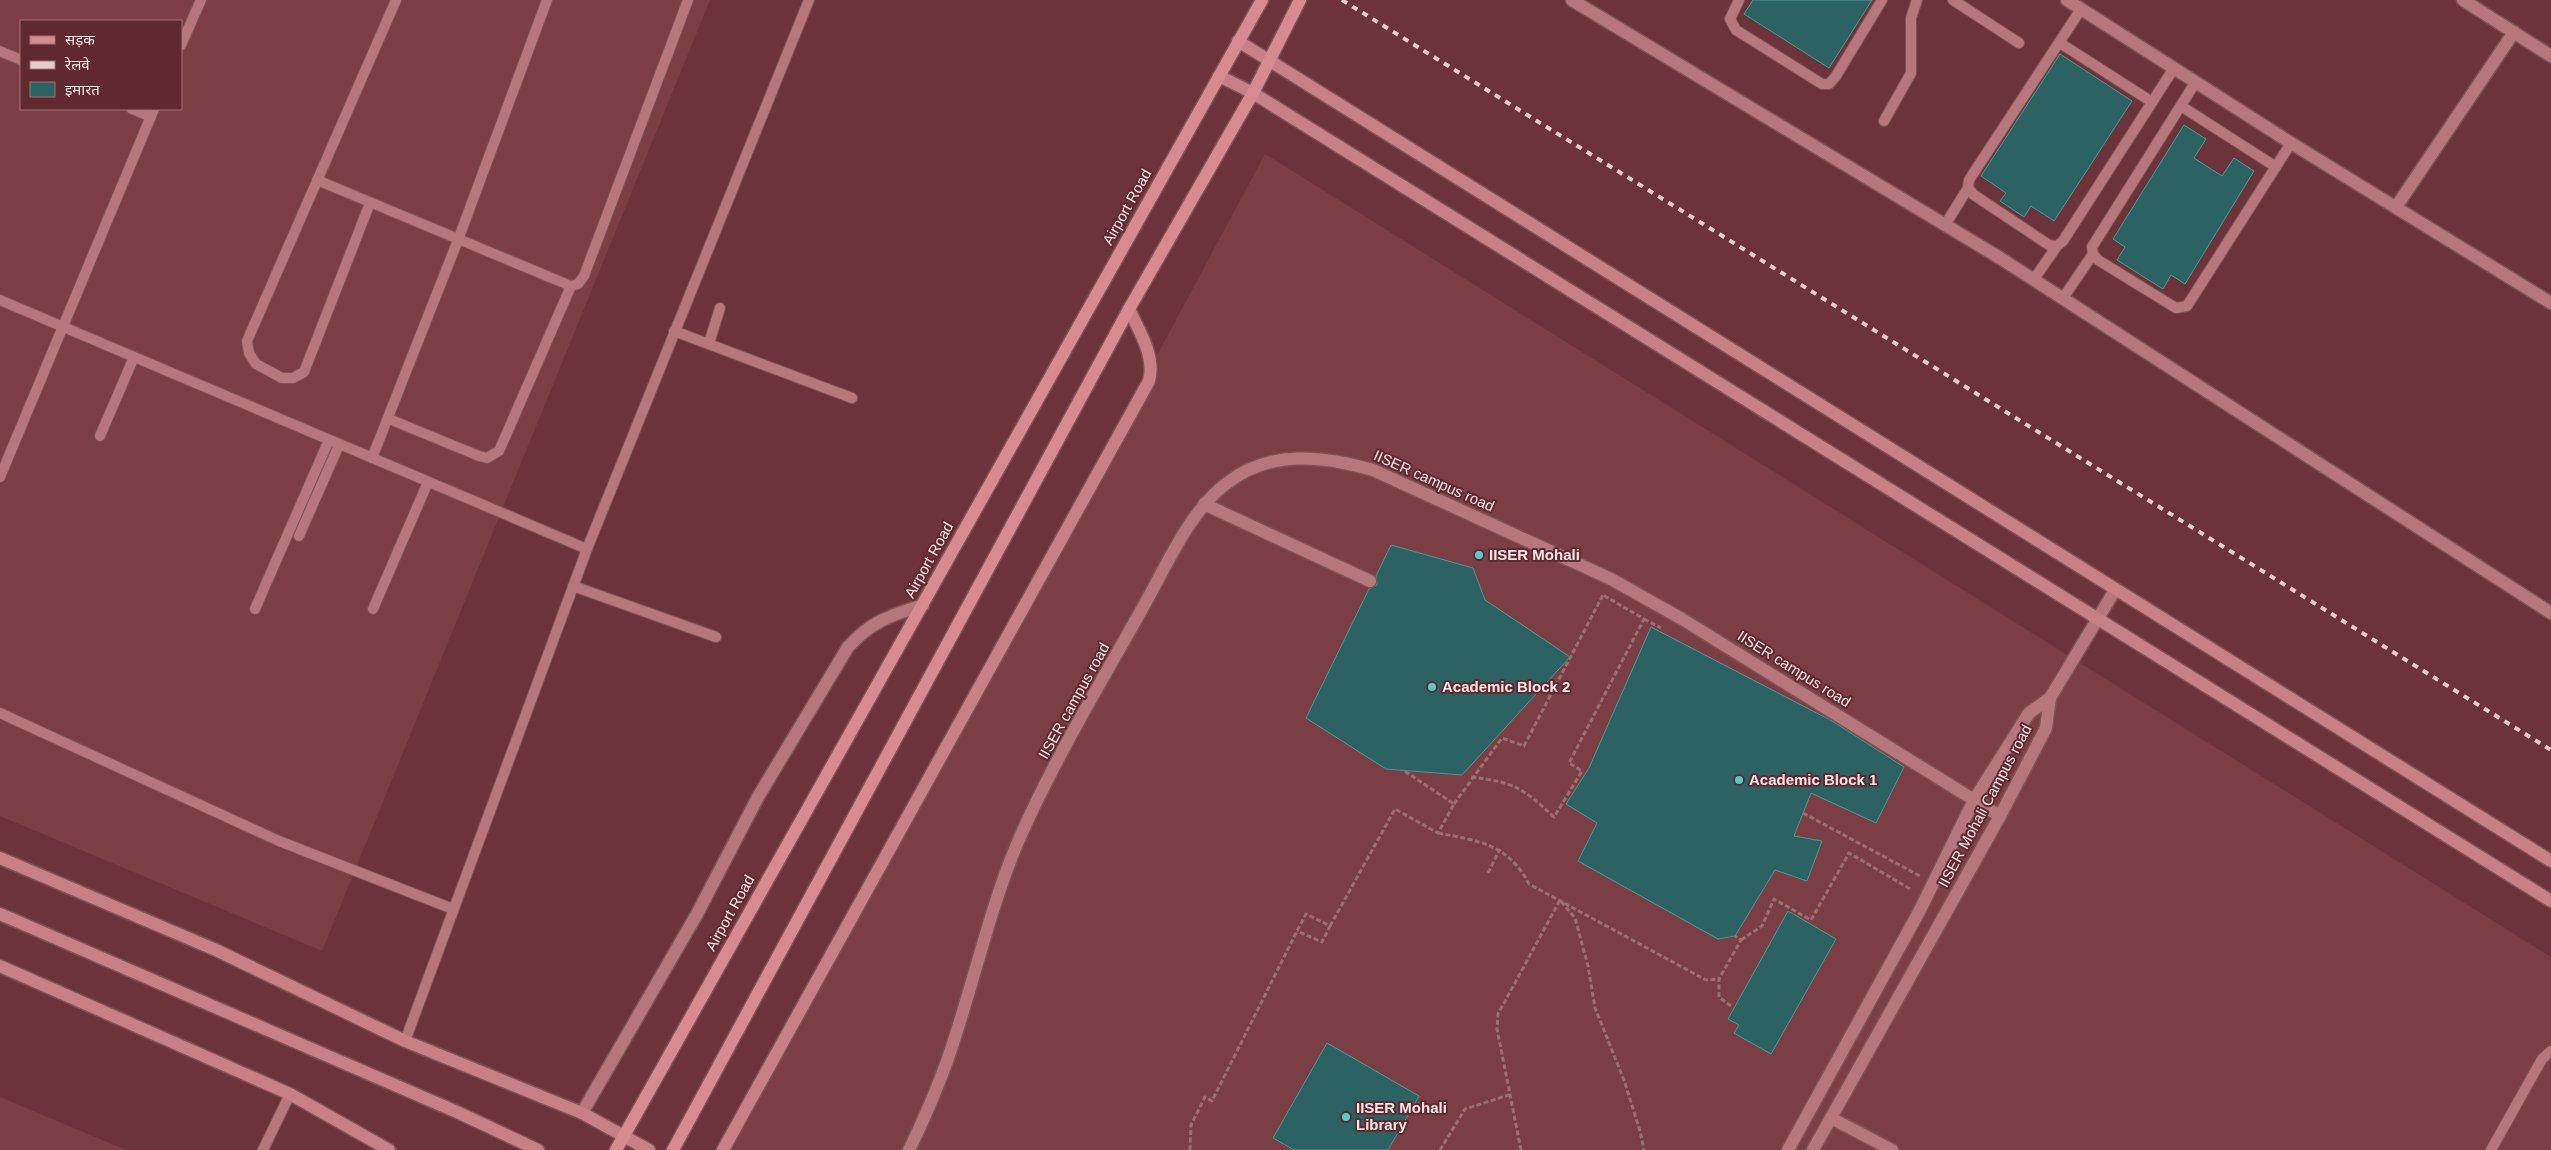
<svg xmlns="http://www.w3.org/2000/svg" width="2551" height="1150" font-family="Helvetica,'Noto Sans Devanagari',sans-serif">
<style>
.built{fill:#7b3e45;fill-rule:evenodd}
.building{fill:#2d6262;stroke:#489998}
.lines{fill:none;stroke-linecap:round;stroke-linejoin:round}
.lane-casing{stroke:#7f5258;stroke-width:12}
.street-casing{stroke:#7f5258;stroke-width:15}
.secondary-casing{stroke:#7f5258;stroke-width:15}
.primary-casing{stroke:#7f5258;stroke-width:15}
.path{stroke:#9b6e72;stroke-width:3;stroke-dasharray:5 2.5;stroke-linecap:butt}
.lane{stroke:#b6777c;stroke-width:10}
.street{stroke:#b6777c;stroke-width:12}
.secondary{stroke:#c68086;stroke-width:12}
.primary{stroke:#d78a90;stroke-width:12}
.rail{stroke:#e7cccd;stroke-width:4;stroke-dasharray:6 6;stroke-linecap:butt}
.poi-dot{fill:#52cdcc;stroke:#602930;stroke-width:2}
.labels{text-anchor:middle;stroke-width:4;stroke-linejoin:round;paint-order:stroke}
.street-label{font-size:15px;fill:#fce6e7;stroke:#602930}
.poi-label{font-size:15px;font-weight:bold;fill:#fce6e7;stroke:#602930;text-anchor:start}
</style>
<rect width="100%" height="100%" fill="#6c343a"/>
<g class="built">
<path d="M0,0H710L322,951L0,816ZM21,21H181V109H21Z"/>
<polygon points="1265,154 2551,957 2551,1150 731,1150"/>
<polygon points="0,1097 126,1150 0,1150"/>
</g>
<g class="building">
<polygon points="1753,0 1872,0 1829,68 1744,14"/>
<polygon points="2060,54 2132,101 2054,221 2031,206 2024,217 2000,201 2006,193 1981,176"/>
<polygon points="2184,125 2206,139 2194,158 2222,176 2234,158 2254,171 2185,284 2171,275 2163,289 2117,260 2125,247 2113,239"/>
<polygon points="1391,545 1473,568 1485,600 1570,657 1462,775 1386,769 1306,718 1369,589 1377,585 1376,576"/>
<polygon points="1651,627 1832,721 1904,767 1876,823 1811,793 1794,836 1822,841 1807,881 1775,870 1735,936 1718,939 1578,861 1597,823 1566,804 1589,768"/>
<polygon points="1788,911 1836,939 1771,1054 1734,1033 1739,1025 1728,1019"/>
<polygon points="1327,1043 1419,1096 1388,1150 1294,1150 1273,1138"/>
</g>
<g class="lines">
<defs>
<g id="lane">
<polyline points="1739,0 1730,19 1736,30 1822,84 1829,84 1836,76 1882,0"/>
<polyline points="1953,0 2019,43"/>
<polyline points="2081,9 1969,180 1968,188 1974,195 2049,245 2057,246 2063,241 2174,68"/>
<polyline points="2060,43 2152,102"/>
<polyline points="181,45 201,0"/>
<polyline points="0,51 21,60"/>
<polyline points="2195,83 2092,247 2093,254 2098,260 2176,308 2187,306 2291,143"/>
<polyline points="2181,106 2276,167"/>
<polyline points="132,109 151,117"/>
<polyline points="1884,121 1911,73 1911,18 1917,0"/>
<polyline points="317,180 571,286 578,284 584,276 688,0"/>
<polyline points="370,203 304,372 293,378 282,378 256,364 249,353 247,341 396,0"/>
<polyline points="1945,225 1968,188"/>
<polyline points="2034,279 2057,246"/>
<polyline points="2063,298 2093,254"/>
<polyline points="0,300 587,549"/>
<polyline points="674,331 852,398"/>
<polyline points="709,343 720,308"/>
<polyline points="389,419 479,456 487,458 499,451 571,286"/>
<polyline points="100,436 134,357"/>
<polyline points="372,458 458,240 547,0"/>
<polyline points="0,477 154,109"/>
<polyline points="299,536 339,445"/>
<polyline points="573,586 716,637"/>
<polyline points="255,609 329,440"/>
<polyline points="373,609 428,482"/>
<polyline points="0,713 279,841 453,909"/>
<polyline points="405,1041 587,549 809,0"/>
<polyline points="263,1150 290,1094"/>
<polyline points="2491,1150 2542,1059 2551,1051"/>
</g>
<g id="street">
<polyline points="1572,0 2000,258 2551,613"/>
<polyline points="2067,0 2291,143 2551,303"/>
<polyline points="2463,0 2551,56"/>
<polyline points="2396,207 2514,32"/>
<polyline points="1204,504 1370,581"/>
<path d="M582,1113L697,914L758,797L848,647C872,621 889,616 923,605"/>
<polyline points="1831,1118 1892,1150"/>
<path d="M909,1150C927,1113 943,1076 955,1037C976,973 991,906 1017,844C1051,765 1100,684 1142,609C1165,569 1189,511 1227,483C1271,449 1324,456 1373,470L1611,579L1682,619L2000,816"/>
<polyline points="1788,1150 1920,910 1974,800 2029,713 2050,698"/>
<polyline points="1813,1150 2000,816 2046,728 2050,698 2115,590"/>
</g>
<g id="secondary">
<polyline points="1238,41 2551,861"/>
<polyline points="1219,76 1253,93 2551,901"/>
<polyline points="0,858 216,950 405,1041 582,1113 649,1150"/>
<polyline points="0,914 457,1112 538,1150"/>
<polyline points="0,966 290,1094 389,1150"/>
<path d="M723,1150L1149,381C1156,357 1139,331 1129,309"/>
</g>
<g id="primary">
<polyline points="616,1150 1262,0"/>
<polyline points="673,1150 1129,309 1253,93 1300,0"/>
</g>
</defs>
<use href="#lane" class="lane-casing"/>
<use href="#street" class="street-casing"/>
<use href="#secondary" class="secondary-casing"/>
<use href="#primary" class="primary-casing"/>
<g class="path">
<polyline points="1644,619 1661,628"/>
<path d="M1471,777C1514,782 1523,788 1554,817L1582,771L1569,763L1644,619L1603,595"/>
<polyline points="1454,804 1502,738 1524,746 1604,593"/>
<polyline points="1803,813 1920,876"/>
<path d="M1438,833C1479,841 1508,844 1529,884L1706,980L1719,979"/>
<polyline points="1488,873 1500,849"/>
<polyline points="1330,926 1395,809 1438,833 1454,804 1403,770"/>
<polyline points="1741,940 1762,926 1774,899 1811,920 1849,853 1912,890"/>
<polyline points="1731,1006 1719,997 1719,979 1741,940 1735,936"/>
<polyline points="1190,1150 1191,1125 1205,1097 1212,1101 1297,931 1306,914 1330,926 1322,942 1297,931"/>
<polyline points="1440,1150 1465,1109 1509,1095"/>
<polyline points="1521,1150 1497,1029 1498,1014 1560,900 1575,918 1588,966 1595,1008 1624,1080 1640,1131 1644,1150"/>
</g>
<use href="#lane" class="lane"/>
<use href="#street" class="street"/>
<use href="#secondary" class="secondary"/>
<use href="#primary" class="primary"/>
<polyline class="rail" points="1342,0 2551,750"/>
</g>
<g class="poi-dot">
<circle cx="1479" cy="555" r="5"/>
<circle cx="1432" cy="687" r="5"/>
<circle cx="1739" cy="780" r="5"/>
<circle cx="1346" cy="1117" r="5"/>
</g>
<g class="labels">
<g class="street-label">
<text transform="translate(1127 207) rotate(-61)" y="5">Airport Road</text>
<text transform="translate(1434 481) rotate(24)" y="5">IISER campus road</text>
<text transform="translate(929 560) rotate(-61)" y="5">Airport Road</text>
<text transform="translate(1794 669) rotate(32)" y="5">IISER campus road</text>
<text transform="translate(1074 701) rotate(-61)" y="5">IISER campus road</text>
<text transform="translate(1985 806) rotate(-62)" y="5">IISER Mohali Campus road</text>
<text transform="translate(730 913) rotate(-61)" y="5">Airport Road</text>
</g>
<g class="poi-label">
<text x="1489" y="560">IISER Mohali</text>
<text x="1442" y="692">Academic Block 2</text>
<text x="1749" y="785">Academic Block 1</text>
<text x="1356" y="1113">IISER Mohali<tspan x="1356" dy="17">Library</tspan></text>
</g>
</g>
<rect x="20" y="20" width="162" height="90" fill="#602930" stroke="#9e7579"/>
<rect x="30" y="36" width="25" height="8" fill="#d78a90" stroke="#9e7579"/>
<text x="65" y="45" font-size="15" fill="#fce6e7">सड़क</text>
<rect x="30" y="61" width="25" height="8" fill="#e7cccd" stroke="#9e7579"/>
<text x="65" y="70" font-size="15" fill="#fce6e7">रेलवे</text>
<rect x="30" y="82" width="25" height="15" fill="#2d6262" stroke="#9e7579"/>
<text x="65" y="95" font-size="15" fill="#fce6e7">इमारत</text>
</svg>
